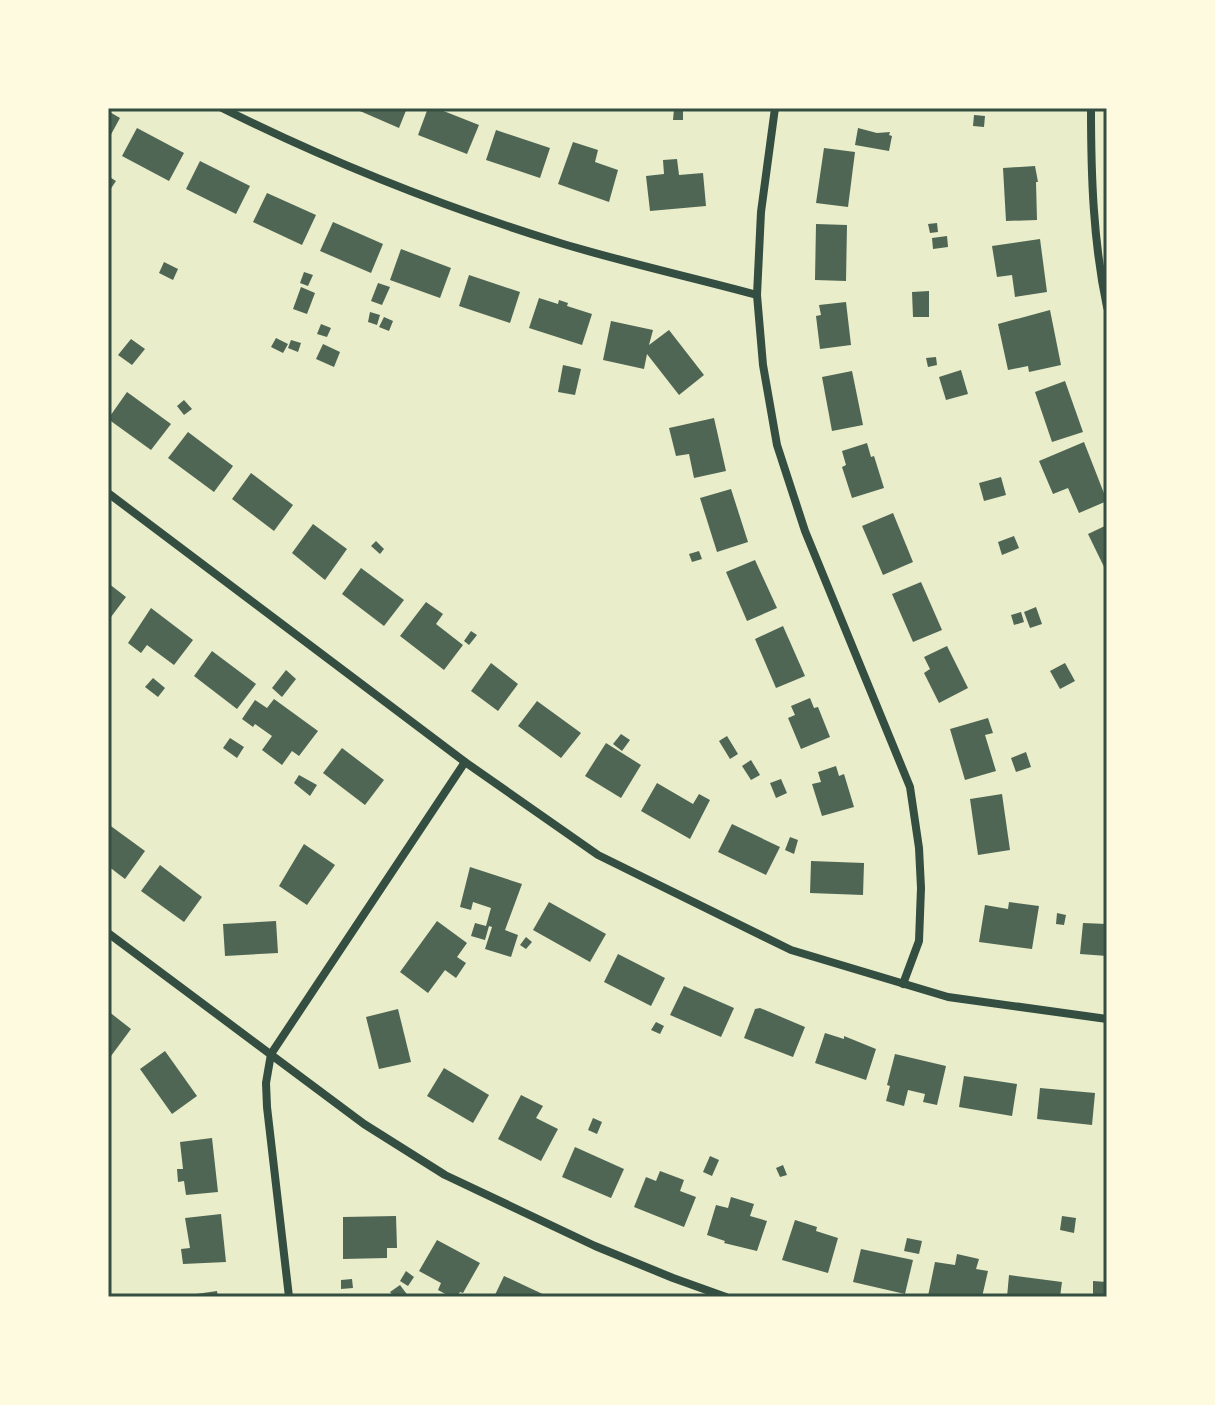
<svg xmlns="http://www.w3.org/2000/svg" width="1215" height="1405" font-family="Poppins,sans-serif">
<style>
.building{fill:#4f6655}
.lines{fill:none;stroke-linecap:round;stroke-linejoin:round}
.minor{stroke:#344e41;stroke-width:8}
.neatline{fill:none;stroke:#344e41;stroke-width:3}
</style>
<rect width="100%" height="100%" fill="#e9edc9"/>
<g class="building">
<polygon points="353,108 407,108 399,128"/>
<polygon points="428,108 436,108 479,125 467,154 418,135"/>
<polygon points="674,109 683,109 683,120 673,120"/>
<polygon points="108,111 120,118 108,140"/>
<polygon points="974,115 985,116 984,127 973,126"/>
<polygon points="137,128 184,153 169,181 122,156"/>
<polygon points="858,128 877,133 890,132 889,135 892,136 889,151 855,145"/>
<polygon points="496,130 550,148 540,178 486,160"/>
<polygon points="573,142 598,150 595,162 618,170 609,202 558,184"/>
<polygon points="824,148 855,152 848,207 816,203"/>
<polygon points="677,159 679,175 703,173 706,206 650,211 646,176 664,174 663,160"/>
<polygon points="200,161 250,186 236,214 186,189"/>
<polygon points="1035,166 1038,182 1036,182 1037,220 1006,221 1003,168"/>
<polygon points="108,176 116,181 110,190 108,189"/>
<polygon points="267,193 316,215 302,245 253,222"/>
<polygon points="333,222 383,244 371,273 320,251"/>
<polygon points="937,223 938,232 930,233 928,224"/>
<polygon points="816,224 847,225 846,281 815,280"/>
<polygon points="947,236 948,247 933,249 932,238"/>
<polygon points="1040,239 1047,292 1015,297 1012,275 997,277 992,246"/>
<polygon points="401,249 451,268 440,298 390,280"/>
<polygon points="164,262 178,269 173,280 159,273"/>
<polygon points="304,272 313,275 308,286 300,283"/>
<polygon points="469,275 520,292 510,323 459,306"/>
<polygon points="378,283 390,287 382,305 371,301"/>
<polygon points="301,287 315,293 307,314 293,309"/>
<polygon points="929,291 929,317 913,317 912,292"/>
<polygon points="539,298 558,304 559,300 568,303 567,306 592,314 582,345 529,328"/>
<polygon points="846,302 851,345 820,349 816,316 821,315 819,305"/>
<polygon points="1050,310 1061,365 1029,372 1028,366 1008,370 998,324"/>
<polygon points="370,312 380,315 377,325 368,322"/>
<polygon points="384,317 393,321 389,331 379,327"/>
<polygon points="611,321 653,330 649,345 669,330 704,375 679,395 647,354 644,369 603,360"/>
<polygon points="321,324 331,328 327,337 317,334"/>
<polygon points="276,338 288,344 283,353 271,347"/>
<polygon points="131,339 145,349 132,365 118,355"/>
<polygon points="291,340 301,343 298,352 288,348"/>
<polygon points="323,344 340,352 334,367 316,359"/>
<polygon points="936,357 937,365 928,367 926,358"/>
<polygon points="563,365 581,369 575,395 558,392"/>
<polygon points="961,370 968,394 946,400 939,377"/>
<polygon points="852,371 863,425 832,431 822,377"/>
<polygon points="1065,381 1083,432 1052,442 1035,392"/>
<polygon points="127,392 171,424 151,450 108,419"/>
<polygon points="184,400 192,409 184,415 177,406"/>
<polygon points="714,418 726,471 694,478 689,454 676,456 669,428"/>
<polygon points="188,432 233,466 214,492 168,458"/>
<polygon points="1084,442 1107,501 1079,513 1068,488 1053,494 1039,461"/>
<polygon points="867,443 871,457 874,456 884,488 852,498 842,467 846,465 842,451"/>
<polygon points="251,473 293,505 274,531 232,499"/>
<polygon points="1001,477 1006,495 984,501 979,483"/>
<polygon points="731,489 748,542 717,552 700,498"/>
<polygon points="893,513 913,562 883,575 862,526"/>
<polygon points="313,524 347,549 325,580 292,553"/>
<polygon points="1107,525 1107,573 1088,534"/>
<polygon points="1014,536 1019,548 1002,555 998,542"/>
<polygon points="376,541 384,549 380,554 371,546"/>
<polygon points="699,551 702,559 692,562 689,554"/>
<polygon points="755,560 777,608 747,621 726,572"/>
<polygon points="361,568 404,600 384,626 342,594"/>
<polygon points="921,582 942,630 913,642 892,594"/>
<polygon points="108,583 126,597 108,621"/>
<polygon points="426,602 443,614 436,624 463,645 444,670 400,636"/>
<polygon points="1036,607 1042,624 1030,628 1024,612"/>
<polygon points="151,608 193,640 174,665 147,645 141,653 128,643"/>
<polygon points="1021,612 1024,622 1014,625 1011,615"/>
<polygon points="783,626 805,676 776,688 755,639"/>
<polygon points="471,631 477,635 469,645 464,641"/>
<polygon points="947,646 968,688 939,703 924,673 930,669 924,657"/>
<polygon points="212,651 256,684 237,709 194,676"/>
<polygon points="491,663 518,684 498,711 471,691"/>
<polygon points="1065,663 1075,681 1060,689 1050,671"/>
<polygon points="286,670 296,679 282,697 272,688"/>
<polygon points="153,678 165,688 158,697 145,687"/>
<polygon points="810,698 814,708 818,707 830,737 801,749 788,718 795,715 791,706"/>
<polygon points="274,699 318,731 299,756 292,751 282,765 262,750 272,736 255,724 253,727 242,719 255,700 267,708"/>
<polygon points="537,701 581,733 561,758 518,726"/>
<polygon points="988,718 993,733 985,735 996,771 965,780 950,729"/>
<polygon points="621,734 630,740 622,751 613,744"/>
<polygon points="727,736 738,754 730,759 719,741"/>
<polygon points="230,738 244,747 237,758 223,748"/>
<polygon points="606,743 641,765 621,798 585,776"/>
<polygon points="342,748 384,780 365,805 323,773"/>
<polygon points="1026,752 1031,767 1016,772 1011,758"/>
<polygon points="751,760 760,775 751,780 742,766"/>
<polygon points="836,766 839,776 844,774 854,807 822,816 812,784 821,782 818,772"/>
<polygon points="299,775 317,785 310,796 294,783"/>
<polygon points="781,779 787,793 776,798 770,783"/>
<polygon points="657,783 693,804 699,794 710,800 690,839 641,811"/>
<polygon points="1002,794 1010,850 978,855 970,799"/>
<polygon points="108,824 145,851 125,879 108,866"/>
<polygon points="732,824 780,847 766,875 718,852"/>
<polygon points="790,837 798,840 794,854 785,850"/>
<polygon points="304,844 335,865 307,905 279,886"/>
<polygon points="811,861 864,863 863,895 810,893"/>
<polygon points="160,865 202,897 184,922 141,891"/>
<polygon points="470,867 522,884 505,930 518,935 511,957 485,949 492,927 489,926 485,940 471,936 475,923 486,926 491,908 473,902 471,910 460,907"/>
<polygon points="549,902 606,934 590,962 533,930"/>
<polygon points="1009,902 1039,906 1032,949 979,942 985,905 1008,909"/>
<polygon points="1057,913 1066,915 1064,925 1056,924"/>
<polygon points="276,921 278,953 225,956 223,924"/>
<polygon points="437,921 467,943 457,957 466,963 456,978 445,970 428,993 400,972"/>
<polygon points="1083,923 1107,924 1107,956 1080,954"/>
<polygon points="526,937 532,942 526,949 520,945"/>
<polygon points="618,954 665,978 651,1006 604,982"/>
<polygon points="684,986 734,1008 721,1037 670,1015"/>
<polygon points="760,1008 805,1027 793,1057 744,1038 755,1009"/>
<polygon points="398,1009 411,1062 379,1069 366,1017"/>
<polygon points="108,1011 131,1029 111,1056 108,1054"/>
<polygon points="656,1022 664,1026 660,1034 651,1030"/>
<polygon points="825,1033 844,1039 844,1036 876,1049 866,1080 815,1063"/>
<polygon points="165,1051 197,1096 172,1114 140,1069"/>
<polygon points="895,1054 946,1066 937,1105 923,1102 925,1094 908,1090 904,1106 886,1101 890,1086 887,1085"/>
<polygon points="444,1068 489,1095 473,1123 427,1096"/>
<polygon points="964,1076 1017,1084 1012,1116 959,1107"/>
<polygon points="1040,1088 1095,1093 1092,1125 1037,1119"/>
<polygon points="521,1095 543,1106 536,1118 558,1129 541,1161 498,1139"/>
<polygon points="593,1118 602,1122 597,1134 588,1130"/>
<polygon points="212,1138 218,1192 186,1195 184,1181 178,1182 177,1169 183,1169 180,1142"/>
<polygon points="575,1147 624,1169 611,1198 562,1177"/>
<polygon points="710,1156 719,1160 712,1176 703,1172"/>
<polygon points="783,1165 787,1175 780,1177 776,1168"/>
<polygon points="660,1171 684,1180 680,1191 696,1197 684,1227 634,1207 646,1177 656,1181"/>
<polygon points="731,1197 754,1204 750,1216 767,1221 757,1251 724,1243 725,1241 707,1235 716,1205 728,1208"/>
<polygon points="221,1214 226,1262 183,1264 181,1249 190,1248 185,1218"/>
<polygon points="396,1216 397,1248 387,1248 387,1258 343,1259 343,1217"/>
<polygon points="1062,1216 1076,1218 1074,1233 1060,1230"/>
<polygon points="795,1220 817,1227 816,1231 838,1238 828,1273 782,1260"/>
<polygon points="907,1238 922,1241 919,1254 904,1251"/>
<polygon points="437,1240 480,1263 463,1293 460,1292 457,1297 451,1297 438,1290 441,1283 419,1271"/>
<polygon points="861,1249 913,1260 905,1294 853,1282"/>
<polygon points="957,1254 979,1259 976,1269 988,1271 982,1297 928,1296 935,1262 955,1265"/>
<polygon points="406,1271 414,1277 408,1286 400,1281"/>
<polygon points="1009,1275 1062,1282 1060,1297 1007,1297"/>
<polygon points="504,1276 549,1297 494,1297"/>
<polygon points="352,1279 353,1288 341,1289 341,1280"/>
<polygon points="1093,1281 1107,1282 1107,1297 1093,1297"/>
<polygon points="400,1285 409,1297 394,1297 390,1292"/>
<polygon points="217,1291 218,1297 189,1297 189,1295"/>
</g>
<g class="lines">
<g class="minor">
<path d="M222,108C330,162 441,206 557,242C622,262 691,277 757,295"/>
<polyline points="775,108 761,212 757,295 763,365 777,445 805,531 910,787 919,848 921,888 919,941 903,984"/>
<path d="M1091,108C1091,175 1093,241 1107,307"/>
<polyline points="108,493 465,762 598,855 791,950 948,997 1107,1019"/>
<polyline points="108,933 364,1124 445,1175 595,1246 673,1278 726,1297"/>
<polyline points="289,1297 267,1107 266,1083 271,1054 465,762"/>
</g>
</g>
<rect width="1215" height="1405" fill="none" stroke="#fefae0" stroke-width="220"/>
<rect x="110" y="110" width="995" height="1185" class="neatline"/>
</svg>
